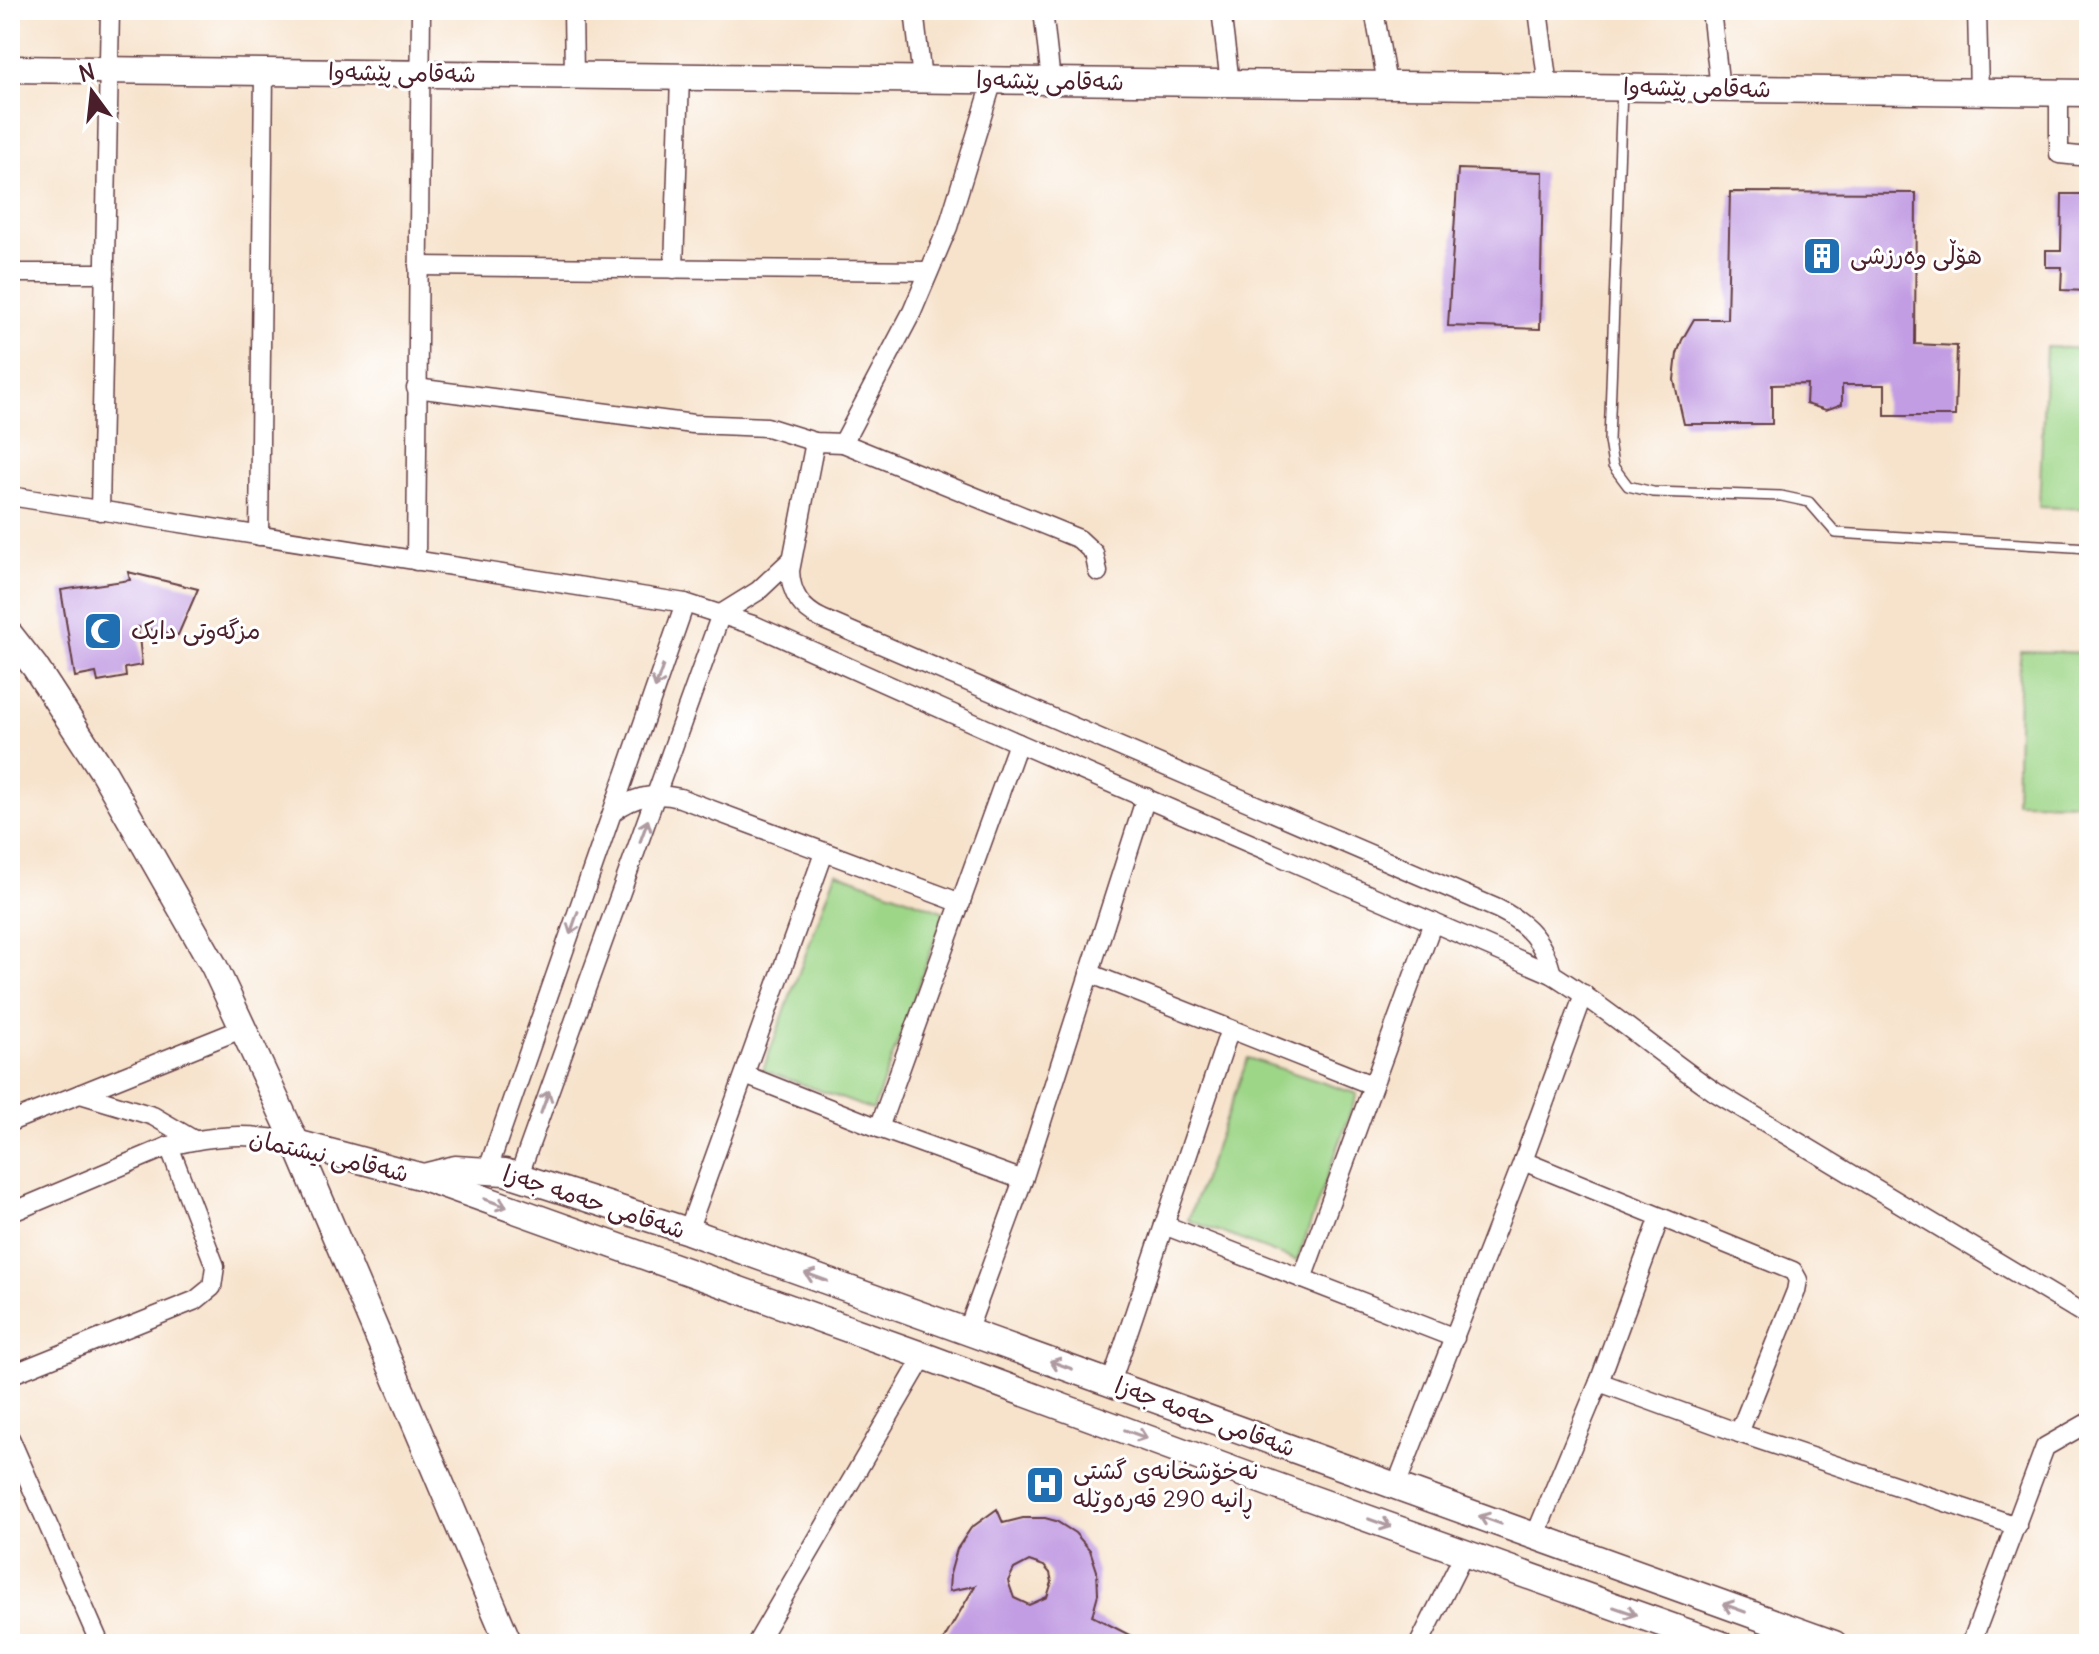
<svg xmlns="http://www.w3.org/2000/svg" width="2099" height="1654" font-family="Delius,'Playpen Sans Arabic',sans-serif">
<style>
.green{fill:#9ed688;stroke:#747a5a;stroke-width:2}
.building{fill:#c29de3;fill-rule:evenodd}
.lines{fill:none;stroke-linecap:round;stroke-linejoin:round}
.lane-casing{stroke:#643c43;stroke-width:12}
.street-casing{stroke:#643c43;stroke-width:21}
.secondary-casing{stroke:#643c43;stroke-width:29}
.lane{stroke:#fff;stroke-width:9}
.street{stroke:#fff;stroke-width:18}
.secondary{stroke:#fff;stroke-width:26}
.oneway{stroke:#ae9aa0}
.labels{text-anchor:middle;stroke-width:6;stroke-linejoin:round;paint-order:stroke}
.street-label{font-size:24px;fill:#4a1f2b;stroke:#fff}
.poi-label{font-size:24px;fill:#4a1f2b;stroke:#fff;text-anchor:start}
</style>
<rect width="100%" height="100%" fill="#fff"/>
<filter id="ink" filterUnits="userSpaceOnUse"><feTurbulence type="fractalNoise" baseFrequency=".0125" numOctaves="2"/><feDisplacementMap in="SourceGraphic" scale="16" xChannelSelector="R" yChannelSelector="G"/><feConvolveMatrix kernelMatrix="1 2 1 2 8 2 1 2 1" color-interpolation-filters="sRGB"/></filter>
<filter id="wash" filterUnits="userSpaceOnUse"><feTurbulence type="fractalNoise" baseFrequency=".006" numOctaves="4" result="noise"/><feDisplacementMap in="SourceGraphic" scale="32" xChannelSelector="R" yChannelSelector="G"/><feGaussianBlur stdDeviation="1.8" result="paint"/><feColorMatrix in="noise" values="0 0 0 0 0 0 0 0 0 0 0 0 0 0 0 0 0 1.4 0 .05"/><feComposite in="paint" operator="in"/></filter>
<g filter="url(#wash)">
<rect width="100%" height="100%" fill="#f7e3cc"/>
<g class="green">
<polygon points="2046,347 2089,349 2089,509 2039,507"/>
<polygon points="2020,651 2089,653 2089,803 2016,802"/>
<polygon points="836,872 945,912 873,1110 763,1070"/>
<polygon points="1248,1058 1357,1094 1297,1261 1188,1220"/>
</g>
<g id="blocks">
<g class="building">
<polygon points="1458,169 1543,172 1540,329 1448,326"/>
<polygon points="1730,192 1916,193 1915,344 1957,346 1955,416 1885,416 1885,385 1842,385 1842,404 1826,410 1806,404 1807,384 1772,385 1772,424 1684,424 1674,380 1677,354 1682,340 1694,319 1727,319"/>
<polygon points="2062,194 2089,194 2089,291 2061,290 2062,267 2046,267 2046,250 2061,250"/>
<polygon points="128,572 198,589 178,635 138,627 142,665 125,668 126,677 98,682 96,673 75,677 61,590 130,580"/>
<path d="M997,1509L1003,1523L1023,1518H1045L1056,1521L1075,1533L1090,1550L1097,1571L1098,1594L1092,1616L1147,1644H941L975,1586L949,1591L950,1574L957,1549L971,1528ZM1029,1561L1044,1566L1050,1573L1052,1582L1047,1597L1029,1605L1014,1598L1008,1581L1014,1569Z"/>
</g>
</g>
</g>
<g filter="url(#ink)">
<use href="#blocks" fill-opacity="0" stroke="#643c43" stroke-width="2"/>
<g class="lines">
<defs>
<polyline id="lane" points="1622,88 1609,441 1613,466 1628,486 1653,492 1781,496 1809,502 1836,533 2089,548"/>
<g id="street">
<polyline points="573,10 574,75"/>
<polyline points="914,10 922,79"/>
<polyline points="1043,10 1051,81"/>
<polyline points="1221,10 1230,83"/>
<polyline points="1374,10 1387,84"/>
<polyline points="1538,10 1548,87"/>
<polyline points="1711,10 1720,89"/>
<polyline points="1977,10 1979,92"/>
<polyline points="2059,93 2059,154 2089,157"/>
<polyline points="418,266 929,271"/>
<polyline points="674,269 680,76"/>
<polyline points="10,273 105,273"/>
<polyline points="416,388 693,424 767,427 815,442 843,443 1079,539 1094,553 1098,572"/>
<path d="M815,442L790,571C791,594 801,609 822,619L1498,909C1527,923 1544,942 1552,974"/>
<polyline points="843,443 912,312 948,227 993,80"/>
<path d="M10,496L685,603L756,626L1018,743L1552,974C1609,1009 1659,1054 1715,1092L2089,1317"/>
<polyline points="100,511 110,10"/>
<polyline points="259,536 264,72"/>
<polyline points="416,561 421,10"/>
<path d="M613,812C634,796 655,792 680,798L961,903"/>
<polyline points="1089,973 1372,1085"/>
<polyline points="745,1075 879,1128 1023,1180"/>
<polyline points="80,1094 153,1116 194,1140"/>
<polyline points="10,1122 244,1028"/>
<polyline points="879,1128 1018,743"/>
<polyline points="1523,1161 1793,1271 1798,1280 1796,1291 1739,1433"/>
<polyline points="488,1169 685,603"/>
<polyline points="519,1175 721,614 758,591 791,560"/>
<path d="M10,1213L169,1146C215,1135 249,1132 296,1143"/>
<polyline points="1164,1225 1455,1338"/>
<polyline points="688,1231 824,853"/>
<polyline points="1302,1279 1433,922"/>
<polyline points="967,1332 1023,1180 1146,797"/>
<polyline points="10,1375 196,1300 212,1287 215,1266 169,1146"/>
<polyline points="1599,1382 1739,1433 2017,1526"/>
<polyline points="1111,1383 1230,1029"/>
<polyline points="10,1438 100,1644"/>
<polyline points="1396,1486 1523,1161 1584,994"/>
<polyline points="1535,1536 1599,1382 1660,1217"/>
<polyline points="756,1644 924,1356"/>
<polyline points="1419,1644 1464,1554"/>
<polyline points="1971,1644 2045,1447 2089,1422"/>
</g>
<g id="secondary">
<polyline points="10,69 2089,93"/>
<polyline points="10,635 35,667 104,773 214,966 296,1143 509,1644"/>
<polyline points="296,1143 423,1177 924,1356 1271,1484 1720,1644"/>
<polyline points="423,1177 455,1169 505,1172 688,1231 1834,1644"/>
</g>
</defs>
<use href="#lane" class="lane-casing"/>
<use href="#street" class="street-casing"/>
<use href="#secondary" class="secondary-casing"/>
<use href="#lane" class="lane"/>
<use href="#street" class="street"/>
<use href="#secondary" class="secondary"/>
</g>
<defs><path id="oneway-shaft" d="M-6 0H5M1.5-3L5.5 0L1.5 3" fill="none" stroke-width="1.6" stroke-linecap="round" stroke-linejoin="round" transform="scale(2)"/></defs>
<g class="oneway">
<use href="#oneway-shaft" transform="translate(659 677) rotate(109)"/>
<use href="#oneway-shaft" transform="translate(644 831) rotate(-70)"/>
<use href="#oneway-shaft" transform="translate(574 923) rotate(109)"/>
<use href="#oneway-shaft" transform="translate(545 1102) rotate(-70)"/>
<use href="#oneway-shaft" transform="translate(496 1203) rotate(20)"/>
<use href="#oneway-shaft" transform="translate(816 1277) rotate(-160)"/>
<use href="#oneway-shaft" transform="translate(1061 1365) rotate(-160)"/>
<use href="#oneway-shaft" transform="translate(1136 1434) rotate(20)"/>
<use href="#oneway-shaft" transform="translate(1490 1520) rotate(-160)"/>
<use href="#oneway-shaft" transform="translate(1380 1523) rotate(20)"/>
<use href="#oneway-shaft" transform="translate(1734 1608) rotate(-160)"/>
<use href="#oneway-shaft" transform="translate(1625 1611) rotate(19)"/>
</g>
</g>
<defs>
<symbol id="building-square" viewBox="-11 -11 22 22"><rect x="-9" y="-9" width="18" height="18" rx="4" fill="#1f6fb2" stroke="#fff"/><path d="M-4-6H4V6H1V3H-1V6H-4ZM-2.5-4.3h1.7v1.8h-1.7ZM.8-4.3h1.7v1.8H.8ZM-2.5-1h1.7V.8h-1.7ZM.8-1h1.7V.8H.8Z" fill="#fff"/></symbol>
<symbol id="mosque-square" viewBox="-11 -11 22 22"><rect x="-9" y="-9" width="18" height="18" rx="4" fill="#1f6fb2" stroke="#fff"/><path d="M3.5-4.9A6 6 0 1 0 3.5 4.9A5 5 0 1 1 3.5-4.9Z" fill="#fff"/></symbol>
<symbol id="hospital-square" viewBox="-11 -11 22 22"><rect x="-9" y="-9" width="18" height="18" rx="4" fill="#1f6fb2" stroke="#fff"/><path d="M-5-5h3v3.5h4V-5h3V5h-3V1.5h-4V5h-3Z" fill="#fff"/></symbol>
</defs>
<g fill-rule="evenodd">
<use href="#building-square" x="1800" y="234" width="44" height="44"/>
<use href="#mosque-square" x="81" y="609" width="44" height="44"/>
<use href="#hospital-square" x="1023" y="1463" width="44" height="44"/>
</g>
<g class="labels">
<g class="street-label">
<text transform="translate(402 73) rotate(1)" y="8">شەقامی پێشەوا</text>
<text transform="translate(1050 81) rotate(1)" y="8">شەقامی پێشەوا</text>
<text transform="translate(1697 88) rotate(1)" y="8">شەقامی پێشەوا</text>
<text transform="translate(329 1156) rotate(13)" y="8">شەقامی نیشتمان</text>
<text transform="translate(594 1202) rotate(18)" y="8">شەقامی حەمە جەزا</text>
<text transform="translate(1205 1417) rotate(20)" y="8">شەقامی حەمە جەزا</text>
</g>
<g class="poi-label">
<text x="1850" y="264">هۆڵی وەرزشی</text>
<text x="131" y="639">مزگەوتی دایک</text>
<text x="1073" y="1479">نەخۆشخانەی گشتی<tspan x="1073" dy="28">ڕانیە 290 قەرەوێلە</tspan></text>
</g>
</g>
<rect width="2099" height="1654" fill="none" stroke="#fff" stroke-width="40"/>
<g transform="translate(92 92) rotate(345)" stroke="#ffffff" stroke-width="6" paint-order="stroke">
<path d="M0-6L14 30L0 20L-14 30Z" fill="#4a1f2b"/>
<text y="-12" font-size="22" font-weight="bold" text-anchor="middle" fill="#4a1f2b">N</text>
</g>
</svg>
